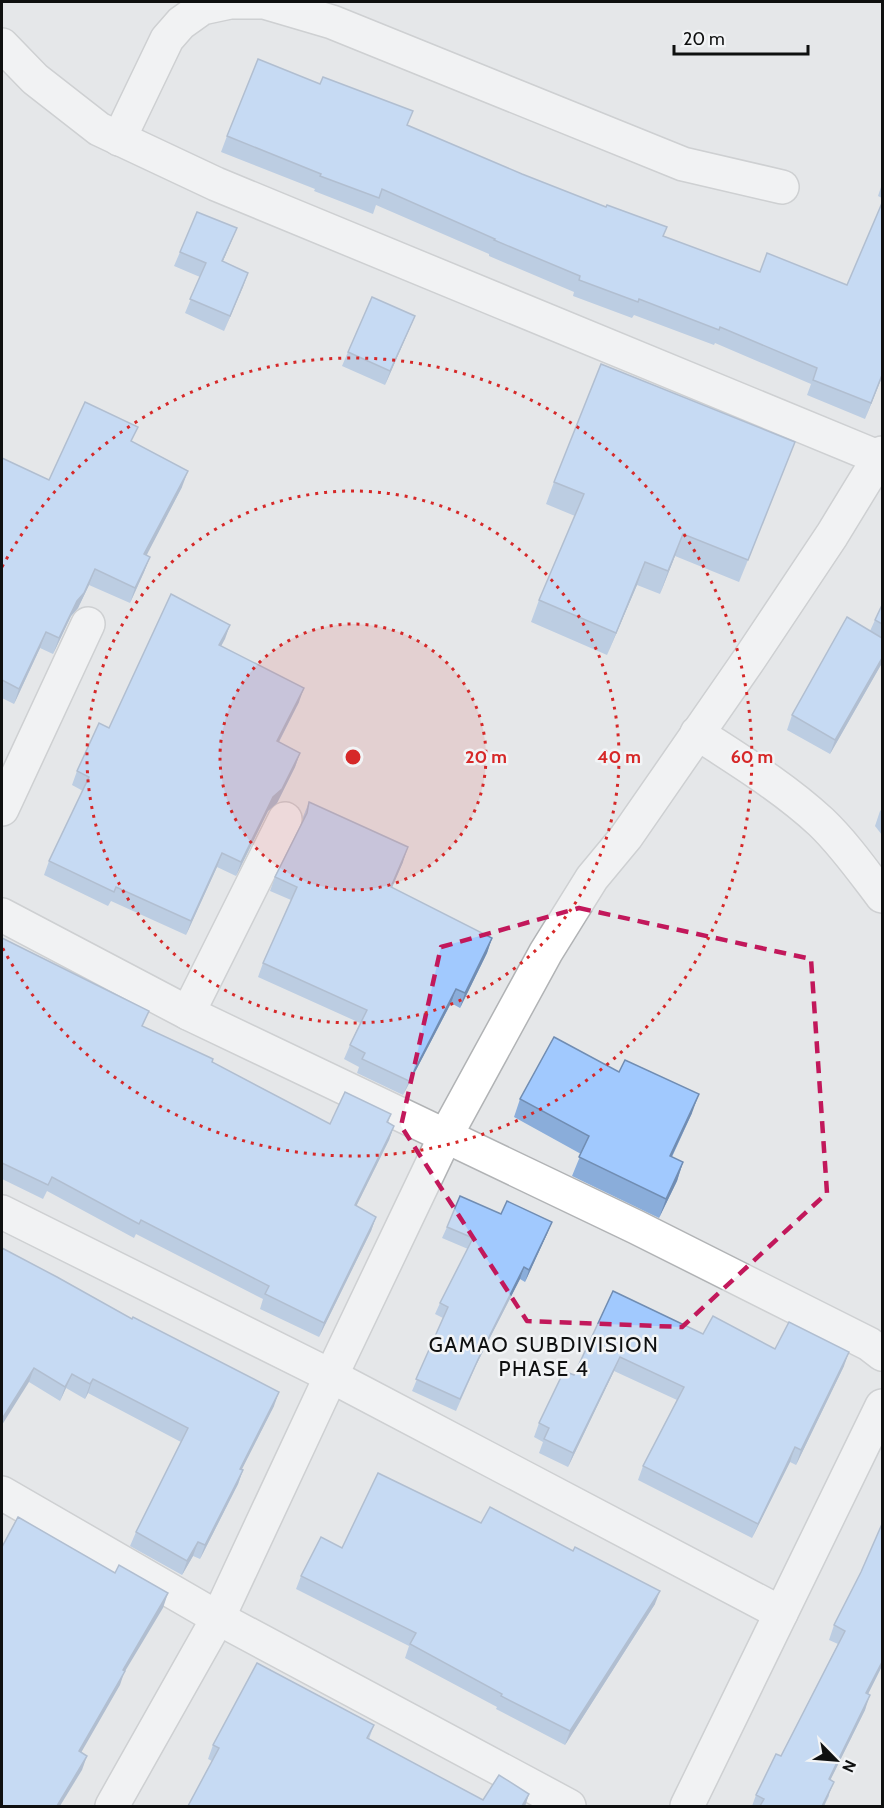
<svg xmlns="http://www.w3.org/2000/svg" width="884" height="1808" font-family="Cabin,sans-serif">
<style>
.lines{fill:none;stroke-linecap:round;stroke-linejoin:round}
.minor-casing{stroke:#b1b3b5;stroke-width:36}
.minor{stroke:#fff;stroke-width:33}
.wall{fill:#8aadda}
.shaded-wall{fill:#718db2}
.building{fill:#a1c9fe;stroke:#718db2;stroke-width:1.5}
.marked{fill:none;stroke:#c2185b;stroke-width:4.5;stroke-dasharray:12 8;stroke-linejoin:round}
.ring{fill:none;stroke:#d62828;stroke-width:3;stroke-dasharray:3 6}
.labels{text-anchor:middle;stroke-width:5;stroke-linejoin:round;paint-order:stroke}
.neighbourhood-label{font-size:21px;letter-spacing:1.5px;fill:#0f1010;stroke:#f2f4f6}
.centre{fill:#d62828;stroke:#f2f4f6;stroke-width:3}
.ring-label{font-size:18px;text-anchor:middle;font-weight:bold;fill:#d62828;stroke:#f2f4f6;stroke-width:5;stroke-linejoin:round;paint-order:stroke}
</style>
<rect width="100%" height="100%" fill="#e5e7e9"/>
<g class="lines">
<defs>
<g id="minor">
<polyline points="2,45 35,79 99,129 216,184 880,458"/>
<polyline points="119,139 167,39 181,23 202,8 230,2 264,2 332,22 683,164 782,187"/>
<path d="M697,733C740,761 783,787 821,822C844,844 863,871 882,896"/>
<polyline points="2,809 88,624"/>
<polyline points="2,915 188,1013 636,1227 869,1344 882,1354"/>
<polyline points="188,1013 285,819"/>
<polyline points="2,1212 331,1376 781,1613"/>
<polyline points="2,1493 218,1618 569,1806"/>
<polyline points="112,1806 218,1618 331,1376 446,1135 546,952 592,878 626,837 750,658 832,535 882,453"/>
<polyline points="687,1806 882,1406"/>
</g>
</defs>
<use href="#minor" class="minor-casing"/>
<use href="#minor" class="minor"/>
</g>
<g class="wall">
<polygon points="407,126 663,236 882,377 865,419 807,395 811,384 715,343 714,345 634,315 632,318 573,296 574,292 489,256 489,254 376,205 373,214 314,191 315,189 221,152 227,136"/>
<polygon points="882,184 882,198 878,196"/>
<polygon points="237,228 223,261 248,273 224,331 185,313 200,277 174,266 180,252"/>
<polygon points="415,316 409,330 385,385 342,366 348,352"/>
<polygon points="132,442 182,487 146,555 150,557 144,572 130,603 89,585 78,608 71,616 53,654 40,648 14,704 2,698 2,458 49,480"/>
<polygon points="786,464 739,582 675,556 660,594 637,585 607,655 531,622 539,600 575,516 546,504 554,482"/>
<polygon points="882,605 882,663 830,754 787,730 792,715 870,631 875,620"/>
<polygon points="230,625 221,646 299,702 279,742 300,753 295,767 277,803 268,811 236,876 217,867 186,935 111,901 108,906 44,875 49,861 83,791 72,785 77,771 109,728"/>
<polygon points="309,802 403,862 392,888 492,938 487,953 460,1008 451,1003 403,1095 357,1073 359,1067 344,1059 350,1045 360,1023 258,977 263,963 291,900 270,891 275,877 303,822 303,817"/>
<polygon points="882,809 882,835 875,826 880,811"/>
<polygon points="2,938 143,1027 212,1062 330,1124 391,1114 388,1123 394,1126 389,1140 356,1206 376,1217 371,1231 319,1337 260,1309 263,1299 136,1234 134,1238 47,1191 43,1199 2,1179"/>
<polygon points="520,1099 692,1113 672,1157 683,1162 677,1181 659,1218 572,1176 581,1154 514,1117"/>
<polygon points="501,1214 552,1222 547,1234 525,1282 520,1279 476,1365 456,1411 412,1391 443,1318 435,1314 440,1303 468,1249 442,1238 447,1227"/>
<polygon points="2,1248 274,1406 241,1470 243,1470 238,1484 200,1559 193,1556 182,1575 130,1546 136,1532 181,1442 88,1393 85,1399 66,1388 60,1401 29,1382"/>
<polygon points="613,1291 703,1334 775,1349 844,1366 796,1465 790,1462 752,1538 638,1480 643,1466 677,1400 614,1371 568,1467 539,1453 543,1442 534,1437 539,1423 574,1375"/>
<polygon points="481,1523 655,1604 565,1745 496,1709 497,1707 405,1658 409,1646 296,1589 301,1576 342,1548"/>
<polygon points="861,1572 882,1666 868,1694 865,1710 830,1780 829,1796 824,1806 752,1806 756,1795 781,1756 838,1644 829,1640 834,1625"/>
<polygon points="374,1725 369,1739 483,1800 529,1794 525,1806 188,1806 212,1761 208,1759 213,1745"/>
</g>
<g class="shaded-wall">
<polygon points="237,228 231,242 217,275 222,261"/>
<polygon points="248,273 243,287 224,331 230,316"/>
<polygon points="415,316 409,330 385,385 390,371"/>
<polygon points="882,375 882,377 865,419 871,403"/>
<polygon points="795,442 786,464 739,582 748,560"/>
<polygon points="188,471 182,487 139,570 144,554"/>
<polygon points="683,534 675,556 660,594 668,571"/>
<polygon points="150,557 144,572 130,603 135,588"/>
<polygon points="645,562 637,585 607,655 616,633"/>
<polygon points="95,569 89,585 78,608 71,616 53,654 59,638 77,601"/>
<polygon points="230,625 225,639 214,659 219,645"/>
<polygon points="46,632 40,648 14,704 19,689"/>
<polygon points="882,658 882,663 830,754 835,740"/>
<polygon points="304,688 299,702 272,755 277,741"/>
<polygon points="300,753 295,767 277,803 268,811 236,876 241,862 273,797"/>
<polygon points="408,847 403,862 386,901 391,887"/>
<polygon points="222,853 217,867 186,935 191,921"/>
<polygon points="492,938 487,953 460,1008 465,993"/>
<polygon points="456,989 451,1003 403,1095 409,1081"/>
<polygon points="699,1094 692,1113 663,1175 670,1156"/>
<polygon points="394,1126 389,1140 350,1219 355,1205"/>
<polygon points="683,1162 677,1181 659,1218 666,1199"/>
<polygon points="376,1217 371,1231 319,1337 324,1323"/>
<polygon points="552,1222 547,1234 525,1282 529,1270"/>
<polygon points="524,1267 520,1279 476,1365 456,1411 481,1353"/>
<polygon points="849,1352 844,1366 796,1465 801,1450"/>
<polygon points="620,1357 614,1371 568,1467 573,1453"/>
<polygon points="34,1368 29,1382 2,1425 2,1419"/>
<polygon points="72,1374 66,1388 60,1401 65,1387"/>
<polygon points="93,1379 88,1393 85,1399 90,1384"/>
<polygon points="279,1392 274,1406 235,1483 240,1469"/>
<polygon points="795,1447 790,1462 752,1538 758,1524"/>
<polygon points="243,1470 238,1484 200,1559 205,1545"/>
<polygon points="198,1542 193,1556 182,1575 187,1561"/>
<polygon points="660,1591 655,1604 565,1745 570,1731"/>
<polygon points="168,1593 163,1608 124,1673 120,1685 74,1765 79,1751 123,1670"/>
<polygon points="882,1662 882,1666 861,1708 866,1693"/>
<polygon points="870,1695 865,1710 824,1793 829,1779"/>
<polygon points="87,1756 82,1770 60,1806 57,1806"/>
<polygon points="834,1782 824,1806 822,1806"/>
<polygon points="529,1794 525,1806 522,1806"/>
</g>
<g class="building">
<polygon points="258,59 320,84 323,77 413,111 407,125 522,174 606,207 607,205 667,227 663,236 760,272 767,253 847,285 882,203 882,375 871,403 813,380 817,368 720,327 719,330 639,299 638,302 579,280 580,276 494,240 495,239 382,189 379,198 320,176 321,174 227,136"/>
<polygon points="197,212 237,228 222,261 248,273 230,316 190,299 206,263 180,252"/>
<polygon points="372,297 415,316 390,371 348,352"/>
<polygon points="601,364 795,442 748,560 683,534 668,571 645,562 616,633 539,600 584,494 554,482"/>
<polygon points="85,402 138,427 131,441 188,471 144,554 150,557 135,588 95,569 84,593 77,601 59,638 46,632 19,689 2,680 2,458 49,480"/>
<polygon points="171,594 230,625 219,645 304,688 277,741 300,753 282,789 273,797 241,862 222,853 191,921 116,887 114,892 49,861 89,777 77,771 99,723 109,728"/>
<polygon points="882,605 882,624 875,620"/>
<polygon points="847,617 882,638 882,658 835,740 792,715"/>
<polygon points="309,802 408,847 391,887 492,938 465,993 456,989 409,1081 362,1059 365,1053 350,1045 367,1010 263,963 297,887 275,877 307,813"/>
<polygon points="2,938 149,1011 142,1026 213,1059 212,1062 330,1124 345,1092 391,1114 387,1122 394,1126 355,1205 376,1217 324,1323 265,1294 269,1286 141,1220 139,1224 52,1177 48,1185 2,1163"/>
<polygon points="554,1037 619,1072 625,1060 699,1094 670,1156 683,1162 666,1199 579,1157 589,1136 520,1099"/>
<polygon points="460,1196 501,1214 507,1201 552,1222 529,1270 524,1267 481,1353 460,1399 416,1379 448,1307 440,1303 473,1238 447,1227"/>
<polygon points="2,1248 57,1277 132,1319 133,1317 279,1392 240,1469 243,1470 205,1545 198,1542 187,1561 136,1532 188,1428 93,1379 90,1384 72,1374 65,1387 34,1368 2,1419"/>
<polygon points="613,1291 703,1334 713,1316 775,1349 789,1322 849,1352 801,1450 795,1447 758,1524 643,1466 684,1387 620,1357 573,1453 544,1439 549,1428 539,1423 564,1371 574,1375"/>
<polygon points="378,1473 481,1523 490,1507 573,1551 575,1547 660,1591 570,1731 501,1696 502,1694 410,1644 416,1633 301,1576 321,1537 342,1548"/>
<polygon points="18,1517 115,1573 119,1565 168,1593 123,1670 125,1671 79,1751 87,1756 57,1806 2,1806 2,1547"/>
<polygon points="882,1524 882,1662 866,1693 870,1695 829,1779 834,1782 822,1806 760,1806 764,1799 756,1795 776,1754 781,1756 845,1631 834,1625 861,1572"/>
<polygon points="257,1663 374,1725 367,1738 483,1800 499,1775 529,1794 522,1806 188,1806 219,1748 213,1745"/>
</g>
<path d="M0 0H884V1808H0ZM579,908L811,959L827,1193L682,1327L527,1321L401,1126L441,947Z" fill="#e5e7e9" fill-opacity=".55" fill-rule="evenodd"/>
<path class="marked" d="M579,908L811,959L827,1193L682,1327L527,1321L401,1126L441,947Z"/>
<circle cx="353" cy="757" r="133" fill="#d62828" fill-opacity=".12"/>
<g class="ring">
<circle cx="353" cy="757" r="133"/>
<circle cx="353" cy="757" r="266"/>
<path d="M2 567A399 399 0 1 1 2 947"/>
</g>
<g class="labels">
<g class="neighbourhood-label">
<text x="544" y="1352">GAMAO SUBDIVISION<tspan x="544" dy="24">PHASE 4</tspan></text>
</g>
</g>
<circle cx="353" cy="757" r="9" class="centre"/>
<g class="ring-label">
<text x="486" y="763">20 m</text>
<text x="619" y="763">40 m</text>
<text x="752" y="763">60 m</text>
</g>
<rect width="884" height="1808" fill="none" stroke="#0f1010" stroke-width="6"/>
<g transform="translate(836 1760) rotate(115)" stroke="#f2f4f6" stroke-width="4.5" paint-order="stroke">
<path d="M0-4.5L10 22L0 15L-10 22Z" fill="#0f1010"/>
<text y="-9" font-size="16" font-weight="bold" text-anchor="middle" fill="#0f1010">N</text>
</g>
<path d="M674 45v9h134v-9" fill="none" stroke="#0f1010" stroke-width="3"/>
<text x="683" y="45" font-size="18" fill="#0f1010" stroke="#f2f4f6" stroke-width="4.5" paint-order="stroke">20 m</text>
</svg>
